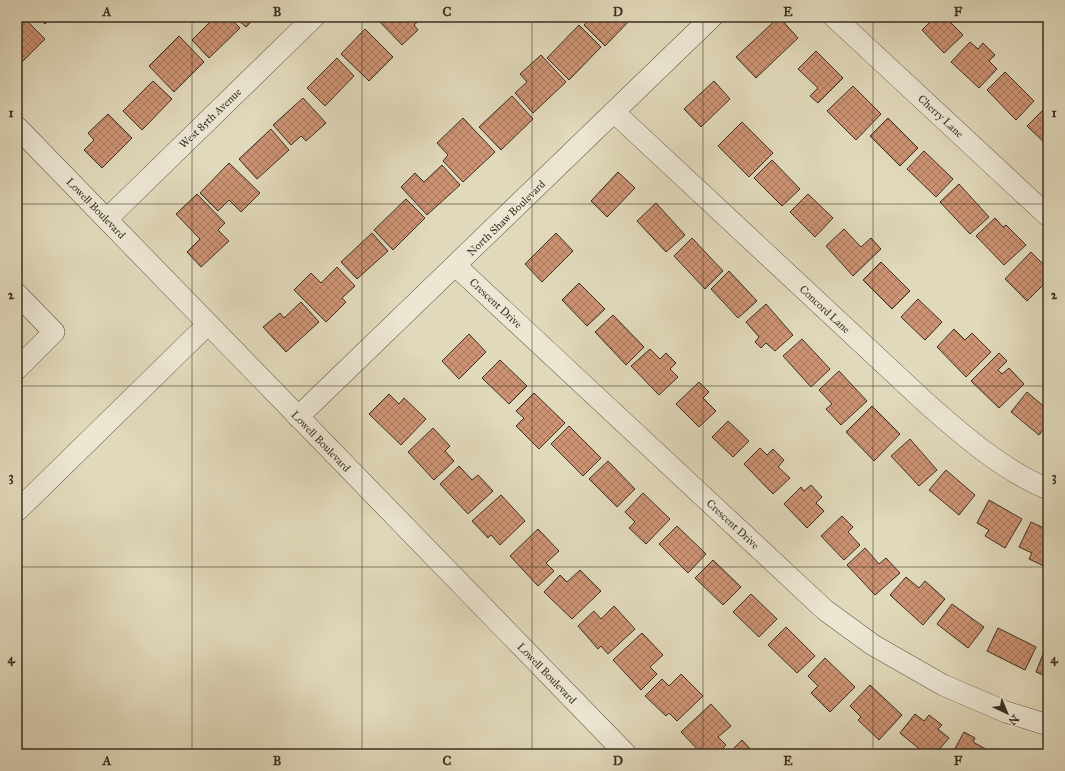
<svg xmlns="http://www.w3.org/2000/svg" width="1065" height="771" font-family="'IM FELL Great Primer',serif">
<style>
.building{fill:url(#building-cross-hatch);stroke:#392f23}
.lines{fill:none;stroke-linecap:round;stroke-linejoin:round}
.minor-casing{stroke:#635a49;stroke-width:22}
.minor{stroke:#ece6d3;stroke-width:21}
.grid{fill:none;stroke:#392f23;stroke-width:1;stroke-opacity:0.55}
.labels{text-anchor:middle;stroke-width:3;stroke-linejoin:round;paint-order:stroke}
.street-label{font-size:11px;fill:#392f23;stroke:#ece6d3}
.neatline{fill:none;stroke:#392f23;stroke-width:1.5}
.grid-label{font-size:13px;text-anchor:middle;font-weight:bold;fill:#392f23}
</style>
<defs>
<pattern id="building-cross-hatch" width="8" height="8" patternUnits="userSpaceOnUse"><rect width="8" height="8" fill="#cd9373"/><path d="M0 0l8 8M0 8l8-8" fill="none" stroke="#a7785e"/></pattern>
</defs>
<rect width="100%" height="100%" fill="#e1d9bb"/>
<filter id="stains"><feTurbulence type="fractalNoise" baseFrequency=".005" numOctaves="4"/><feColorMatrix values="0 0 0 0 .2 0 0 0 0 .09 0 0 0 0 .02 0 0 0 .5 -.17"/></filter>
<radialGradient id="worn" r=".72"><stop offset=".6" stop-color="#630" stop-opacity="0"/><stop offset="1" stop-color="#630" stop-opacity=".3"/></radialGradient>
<g class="building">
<polygon points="17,17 23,17 45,39 21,63 17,59"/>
<polygon points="38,17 52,17 45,24"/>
<polygon points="215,17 229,17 240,28 209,58 192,40"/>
<polygon points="235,17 256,17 246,27"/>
<polygon points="386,17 419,17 421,19 414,25 418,30 402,45 380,22"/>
<polygon points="591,17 633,17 605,46 584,25"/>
<polygon points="779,17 798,38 756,78 736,57"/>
<polygon points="935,17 945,17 963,35 944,53 922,30"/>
<polygon points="579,25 601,47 569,80 547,58"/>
<polygon points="365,29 393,57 369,81 341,54"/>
<polygon points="179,36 204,62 174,92 149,66"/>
<polygon points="970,42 978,49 983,43 995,55 989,61 997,69 979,88 951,62"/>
<polygon points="816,51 843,78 818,103 810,96 818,88 798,69"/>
<polygon points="541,55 566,82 533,113 515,93 527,82 520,74"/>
<polygon points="337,58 354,76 325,106 307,88"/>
<polygon points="1005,72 1034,101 1016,120 987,90"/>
<polygon points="153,81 172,99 142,130 123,111"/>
<polygon points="714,81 730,99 701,127 684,109"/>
<polygon points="853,86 881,114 856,140 827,111"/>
<polygon points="512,96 533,119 501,150 479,127"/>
<polygon points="303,98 326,123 306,141 301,136 291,145 273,125"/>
<polygon points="1048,105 1048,146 1027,126"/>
<polygon points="108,114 132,138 102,168 84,150 94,140 88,133"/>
<polygon points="463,118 495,152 463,182 443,161 448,155 437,143"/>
<polygon points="888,118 918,148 900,166 870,136"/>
<polygon points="742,122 773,153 749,177 718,146"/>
<polygon points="271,129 289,150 257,179 239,159"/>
<polygon points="924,151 953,179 936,197 907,169"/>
<polygon points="772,160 800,189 782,206 754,178"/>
<polygon points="229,163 260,193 241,212 229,200 218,211 200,193"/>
<polygon points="442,165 460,185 427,215 401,187 415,173 424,182"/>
<polygon points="618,172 635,188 607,217 591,201"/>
<polygon points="959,184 989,217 970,234 940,202"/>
<polygon points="197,194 225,223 218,230 229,241 201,267 187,252 200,239 176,214"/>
<polygon points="808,194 833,218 815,237 790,212"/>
<polygon points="406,199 425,218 393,250 374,230"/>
<polygon points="656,203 685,235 666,252 637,221"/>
<polygon points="995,218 1003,227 1006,225 1026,245 1004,265 976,236"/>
<polygon points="844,229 861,247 871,238 881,249 853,276 826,246"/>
<polygon points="372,233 388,251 357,279 341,262"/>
<polygon points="556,233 573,251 542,282 525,264"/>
<polygon points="692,238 723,271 705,289 674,256"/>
<polygon points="1031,252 1048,269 1048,280 1027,301 1005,279"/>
<polygon points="881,262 910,291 892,309 863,280"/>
<polygon points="337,267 355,286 342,298 346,302 326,322 294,290 311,273 321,283"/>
<polygon points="729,271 757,301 738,318 711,289"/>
<polygon points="579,283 605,309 587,326 562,300"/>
<polygon points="918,299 942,322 925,340 901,317"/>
<polygon points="301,302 319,322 286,352 263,327 280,313 284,318"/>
<polygon points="766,304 793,335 775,351 766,343 761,348 755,342 759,337 746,322"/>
<polygon points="613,315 644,347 626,365 595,332"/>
<polygon points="954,329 965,340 972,333 991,352 966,377 937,347"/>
<polygon points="469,334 486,352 459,379 442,361"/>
<polygon points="802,339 830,369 811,387 783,356"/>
<polygon points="650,349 660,359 666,353 676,363 670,369 678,377 659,395 631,366"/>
<polygon points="999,353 1007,361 998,370 1002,374 1009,368 1024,384 999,408 971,381"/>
<polygon points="500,360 527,386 509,404 482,378"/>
<polygon points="839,371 867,401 841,425 826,409 832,404 819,390"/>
<polygon points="699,382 709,392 703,398 716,411 699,427 676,404"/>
<polygon points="1027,392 1048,410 1048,424 1039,435 1011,412"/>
<polygon points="534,393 565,423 539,449 516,426 524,418 516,411"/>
<polygon points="389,394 399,404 404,398 426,419 401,445 369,414"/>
<polygon points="872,406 900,434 874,461 846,432"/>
<polygon points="728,421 749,441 733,457 712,437"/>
<polygon points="569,426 601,458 583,476 551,444"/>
<polygon points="433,428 450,446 445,451 454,461 434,480 408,452"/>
<polygon points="910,439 937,470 919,486 891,456"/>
<polygon points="760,448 767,455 773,449 784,460 778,467 790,478 773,494 744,464"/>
<polygon points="608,461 635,489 617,507 589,479"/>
<polygon points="459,466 472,480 478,475 493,491 468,514 440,484"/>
<polygon points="946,470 975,495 959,515 929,490"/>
<polygon points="811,485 822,497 816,503 824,511 807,528 784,504 801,487 804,491"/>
<polygon points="643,493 670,519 646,544 629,528 635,522 625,512"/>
<polygon points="501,495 525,521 500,545 491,535 488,538 472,521"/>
<polygon points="989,500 1022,519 1005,548 985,536 989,530 977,523"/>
<polygon points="842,516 853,527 848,532 860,545 844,560 821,536"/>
<polygon points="1031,522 1048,530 1048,558 1044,566 1029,559 1032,553 1019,547"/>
<polygon points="677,526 706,554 688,573 659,544"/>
<polygon points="538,529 559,551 546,563 554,571 538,586 510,556"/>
<polygon points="865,548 879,564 886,558 900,573 875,595 847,565"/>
<polygon points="713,560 741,587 723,605 695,578"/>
<polygon points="580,570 601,591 572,619 544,592 560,575 567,582"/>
<polygon points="906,577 919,588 925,581 945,599 923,625 890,595"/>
<polygon points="751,594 777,619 759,637 733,612"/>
<polygon points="952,604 984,627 968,648 937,624"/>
<polygon points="614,606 635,629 608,654 601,646 598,649 578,626 594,611 601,619"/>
<polygon points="786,627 815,656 797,673 768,645"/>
<polygon points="998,628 1036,647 1025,670 987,651"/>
<polygon points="642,633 663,655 650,667 657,674 641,690 613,660"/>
<polygon points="1045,649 1048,650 1048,677 1036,672"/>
<polygon points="825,658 855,687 830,712 811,693 818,686 808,676"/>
<polygon points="681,674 703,696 677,721 669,713 666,716 645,696 662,679 669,686"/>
<polygon points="870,685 902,715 879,740 858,720 861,717 850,706"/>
<polygon points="711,704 731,726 718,737 726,745 717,754 702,754 681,732"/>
<polygon points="915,714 924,721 929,715 942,725 938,729 949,738 935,754 921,754 923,752 900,733"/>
<polygon points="964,732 975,738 973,742 991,752 990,754 952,754"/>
<polygon points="742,740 755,754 728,754"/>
</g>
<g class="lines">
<defs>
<g id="minor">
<polyline points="834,17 1048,216"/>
<path d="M614,112L924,401C961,434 1002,470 1048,489"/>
<polyline points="17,127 626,754"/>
<polyline points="107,219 314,17"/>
<polyline points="456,266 825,610 873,645 943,685 1006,712 1048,725"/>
<polyline points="17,294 54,332 17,369"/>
<polyline points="298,417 712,17"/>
<polyline points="17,511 208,324"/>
</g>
</defs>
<use href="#minor" class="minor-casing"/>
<use href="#minor" class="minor"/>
</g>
<path class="grid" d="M192,17V754M362,17V754M532,17V754M703,17V754M873,17V754M17,204H1048M17,386H1048M17,567H1048"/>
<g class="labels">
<g class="street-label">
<text transform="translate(941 116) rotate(43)" y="4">Cherry Lane</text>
<text transform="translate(210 118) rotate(-44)" y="4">West 85th Avenue</text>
<text transform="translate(96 208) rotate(46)" y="4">Lowell Boulevard</text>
<text transform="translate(506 218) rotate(-44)" y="4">North Shaw Boulevard</text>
<text transform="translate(496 303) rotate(43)" y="4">Crescent Drive</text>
<text transform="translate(825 309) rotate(43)" y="4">Concord Lane</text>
<text transform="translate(321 441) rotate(46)" y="4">Lowell Boulevard</text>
<text transform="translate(733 524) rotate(43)" y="4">Crescent Drive</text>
<text transform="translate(547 673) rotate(46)" y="4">Lowell Boulevard</text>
</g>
</g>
<rect width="1065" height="771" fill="none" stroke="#e1d9bb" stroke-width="44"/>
<g transform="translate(1007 713) rotate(136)" stroke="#ece6d3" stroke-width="3" paint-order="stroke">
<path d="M0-3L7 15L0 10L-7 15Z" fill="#392f23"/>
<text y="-6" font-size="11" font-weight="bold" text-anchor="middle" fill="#392f23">N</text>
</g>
<rect x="22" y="22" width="1021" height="727" class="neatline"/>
<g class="grid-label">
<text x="107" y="16">A</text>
<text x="277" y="16">B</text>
<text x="447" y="16">C</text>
<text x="618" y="16">D</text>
<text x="788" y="16">E</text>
<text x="958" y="16">F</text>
<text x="11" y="117">1</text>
<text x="1054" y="117">1</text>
<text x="11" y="299">2</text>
<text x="1054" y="299">2</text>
<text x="11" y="481">3</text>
<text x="1054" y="481">3</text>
<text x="11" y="663">4</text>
<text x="1054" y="663">4</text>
<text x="107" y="765">A</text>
<text x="277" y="765">B</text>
<text x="447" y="765">C</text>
<text x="618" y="765">D</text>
<text x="788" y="765">E</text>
<text x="958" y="765">F</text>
</g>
<rect width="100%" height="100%" filter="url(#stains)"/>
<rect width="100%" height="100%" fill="url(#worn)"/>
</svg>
